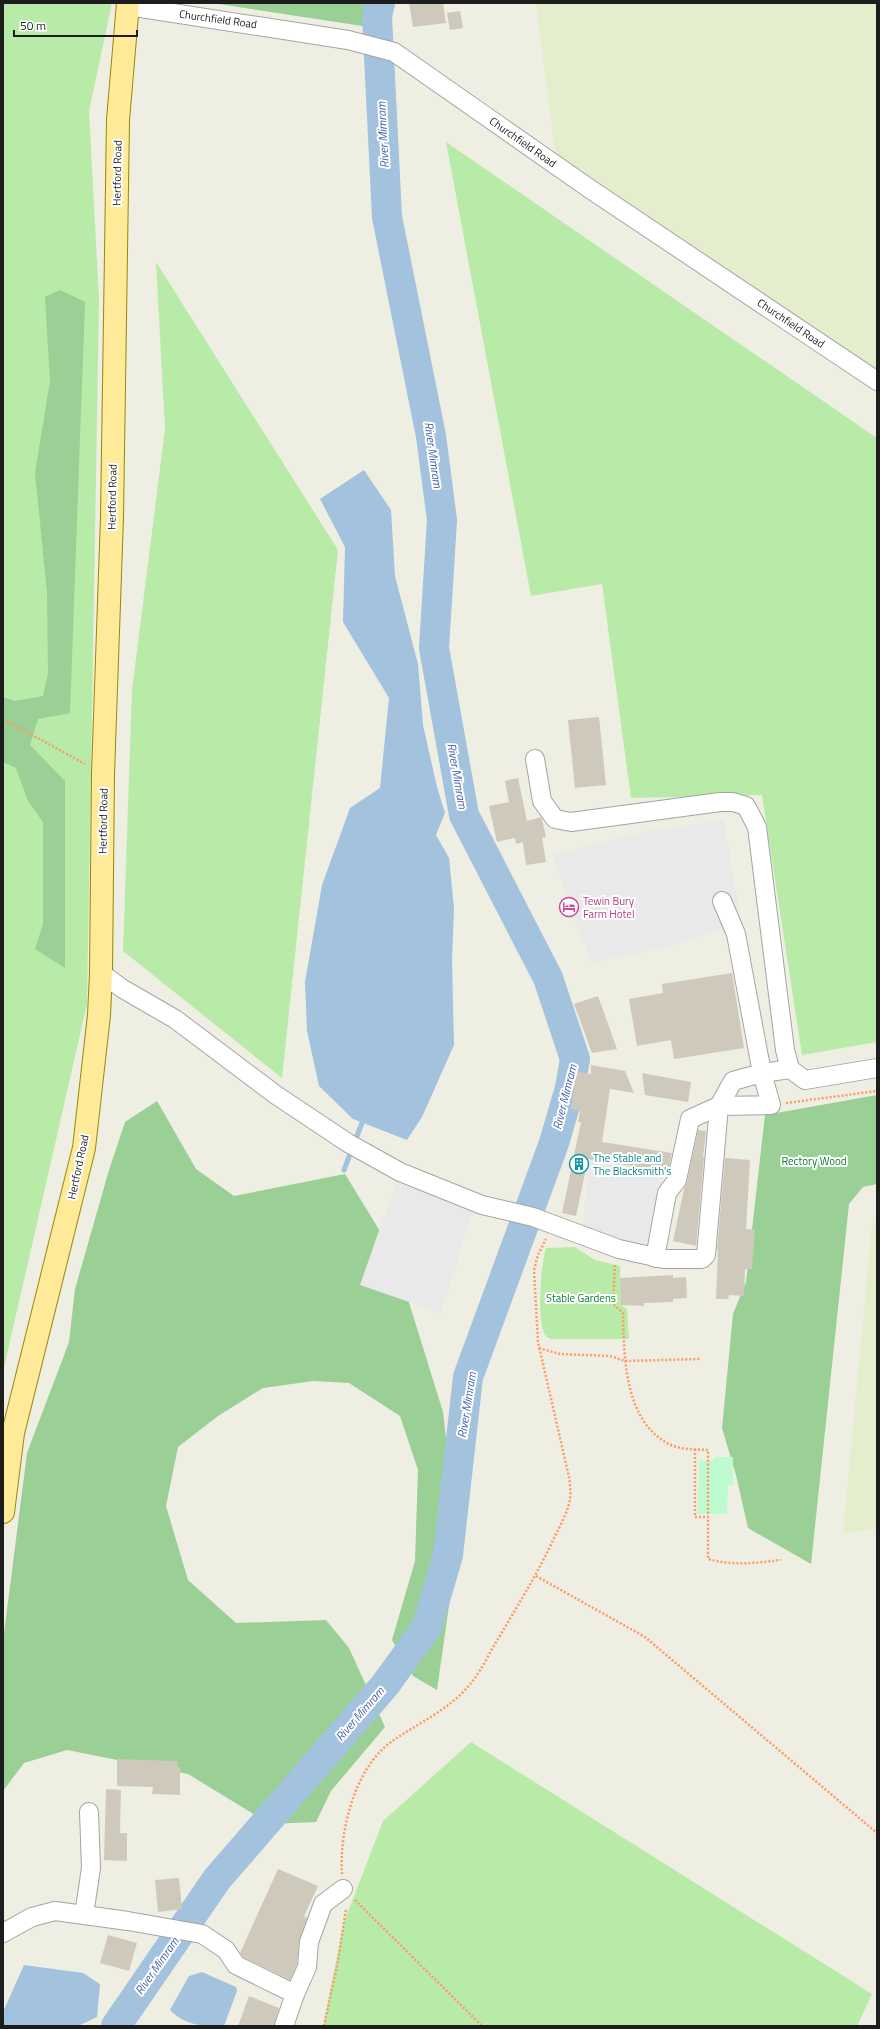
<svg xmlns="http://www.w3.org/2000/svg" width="880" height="2029" font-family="'Titillium Web',sans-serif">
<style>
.farmland{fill:#e4eecd}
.grass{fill:#b8eba7}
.forest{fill:#9acf96}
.park{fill:#befbd1}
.parking{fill:#e9e9e9}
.water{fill:#a2c2de}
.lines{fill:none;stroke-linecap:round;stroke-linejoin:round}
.stream{stroke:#a2c2de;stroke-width:5}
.river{stroke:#a2c2de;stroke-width:30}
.building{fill:#cfc9bc}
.minor-casing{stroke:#a4a4a4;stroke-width:20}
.major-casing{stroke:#978900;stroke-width:24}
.path{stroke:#fd9a66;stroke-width:2.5;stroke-dasharray:2 2;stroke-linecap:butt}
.minor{stroke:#fff;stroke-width:18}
.major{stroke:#feea99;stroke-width:22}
.labels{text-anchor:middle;stroke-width:4;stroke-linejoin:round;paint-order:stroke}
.street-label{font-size:11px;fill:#1d1d1d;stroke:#fff}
.hotel-label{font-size:11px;fill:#b23c85;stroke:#fff;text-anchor:start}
.culture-label{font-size:11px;fill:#0d838f;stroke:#fff;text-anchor:start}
.park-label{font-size:11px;fill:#097e2f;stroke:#fff}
.water-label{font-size:12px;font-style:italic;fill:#4863af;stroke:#fff}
</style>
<rect width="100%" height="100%" fill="#efeee3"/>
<g class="farmland">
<polygon points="536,3 877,3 877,381 557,166"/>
<polygon points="877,1223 877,1529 843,1533 872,1225"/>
</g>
<g class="grass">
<polygon points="3,3 112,3 89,111 99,299 87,1004 3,1372"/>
<polygon points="446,142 877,438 877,1042 802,1055 762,795 631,798 602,584 531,596"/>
<polygon points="156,262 338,550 282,1078 123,951 132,690 165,429"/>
<path d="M575,1247L595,1260L620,1266L621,1305L627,1309L629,1339H551C550,1338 547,1338 546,1336C536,1325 541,1262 546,1248Z"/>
<polygon points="471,1742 872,1994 857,2026 323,2026 344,1922 383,1821"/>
</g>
<g class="forest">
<polygon points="212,3 388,3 382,29"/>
<polygon points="60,290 85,302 70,713 38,719 30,745 65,781 65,968 35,949 43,924 43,822 28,801 16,768 3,762 3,697 14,701 43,696 48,673 47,593 35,473 50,381 45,297"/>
<polygon points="877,1095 877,1184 863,1187 849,1204 811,1564 748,1528 736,1475 722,1428 733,1314 746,1282 765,1115"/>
<polygon points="157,1101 196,1169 234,1196 345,1174 394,1254 443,1412 458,1542 437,1690 413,1676 392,1640 415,1561 418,1470 400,1416 349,1383 313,1381 263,1388 218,1416 178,1447 166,1506 188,1580 236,1623 326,1620 349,1648 385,1727 331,1791 316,1822 270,1824 188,1774 67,1750 24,1763 3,1791 3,1641 27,1453 69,1342 75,1289 109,1170 125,1122"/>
</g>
<polygon class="park" points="716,1457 733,1457 733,1485 728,1485 727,1514 698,1514 699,1460 712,1461"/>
<g class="parking">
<polygon points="724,820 739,910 719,930 657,949 591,963 552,855 647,831"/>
<polygon points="590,1158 663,1174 650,1247 582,1230"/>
<polygon points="396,1182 473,1210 441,1313 360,1285"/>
</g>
<g class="water">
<polygon points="364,470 391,510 395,576 418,664 423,725 437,787 445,813 436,835 449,858 454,908 452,961 454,1045 422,1117 407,1140 353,1119 319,1086 307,1031 305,982 322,885 350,808 380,788 389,698 343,622 345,547 320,499"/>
<polygon points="24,1965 83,1973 100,1984 97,2017 78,2026 3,2026 3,2012"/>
<path d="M202,1972L236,1987L237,1991L224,2026C202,2026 186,2026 170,2010L189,1976Z"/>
</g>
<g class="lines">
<polyline class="stream" points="344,1170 362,1123"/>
<polyline class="river" points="116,2026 217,1879 385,1685 427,1627 448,1555 468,1377 554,1143 570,1088 575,1059 548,978 464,815 434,648 442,520 431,436 387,217 377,16 380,3"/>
</g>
<g class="building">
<polygon points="409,3 443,3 446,23 413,27"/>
<polygon points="460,11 463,28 450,30 447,13"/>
<polygon points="599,717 606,785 575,788 568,720"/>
<polygon points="518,778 527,821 541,817 542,820 546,837 542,838 546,862 526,865 523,842 516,844 515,838 497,842 489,806 509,802 505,781"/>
<polygon points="732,973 744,1048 674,1059 671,1040 637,1046 629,999 663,993 662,984"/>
<polygon points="598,996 617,1049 592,1053 574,1004"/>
<polygon points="591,1065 625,1071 634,1093 610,1089 602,1142 672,1153 668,1172 588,1159 576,1216 562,1213 581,1122 578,1122 580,1111 571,1109 574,1088 565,1086 567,1070 591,1074"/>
<polygon points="642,1073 691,1082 688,1102 645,1095"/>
<polygon points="698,1130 706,1131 703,1157 704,1157 696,1246 673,1241 684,1189 687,1182"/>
<polygon points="725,1158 750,1160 746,1229 755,1230 752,1269 745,1269 744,1296 729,1295 728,1299 716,1299 718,1250 717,1250"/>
<polygon points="673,1275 673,1278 686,1277 687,1298 673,1299 673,1302 644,1303 644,1306 621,1305 620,1278"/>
<polygon points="117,1759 178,1761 178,1767 180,1768 180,1795 152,1794 153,1787 117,1786"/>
<polygon points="106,1789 121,1790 120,1833 127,1833 127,1861 104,1860"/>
<polygon points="278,1869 318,1886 304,1916 307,1918 299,1941 297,1964 290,1980 243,1957 240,1953"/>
<polygon points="179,1878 182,1909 158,1912 155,1880"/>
<polygon points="108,1935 137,1943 129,1971 100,1963"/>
<polygon points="249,1996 279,2008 274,2026 238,2026"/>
</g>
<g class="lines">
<defs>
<g id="minor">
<polyline points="128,6 348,40 394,52 590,189 877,381"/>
<polyline points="535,759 542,801 555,819 571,822 720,802 733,802 746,806 757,827 785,1050 790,1069"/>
<polyline points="101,973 123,989 175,1019 276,1095 348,1143 400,1172 482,1205 533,1217 619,1249 664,1259 702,1259 706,1255 719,1106 733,1081 762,1073 790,1069 805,1080 877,1068"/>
<polyline points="655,1258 667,1193 677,1180 690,1119 719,1106 771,1105 762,1073 736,934 722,901"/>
<polyline points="84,1915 91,1868 89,1812"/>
<polyline points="3,1933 32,1917 55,1911 128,1921 202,1934 226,1950 236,1965 295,1994 284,2026"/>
<polyline points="295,1994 307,1967 309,1942 323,1904 343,1889"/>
</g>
<polyline id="major" points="3,1512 13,1433 84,1148 99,1015 101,973 103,774 112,517 118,120 128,3"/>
</defs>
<use href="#minor" class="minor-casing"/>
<use href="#major" class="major-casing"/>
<g class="path">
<polyline points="3,719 85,764"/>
<polyline points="786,1103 877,1091"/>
<path d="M615,1265L613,1304L623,1313C624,1357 624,1423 671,1445C682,1450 696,1449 708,1450V1559C733,1566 756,1563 781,1560"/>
<polyline points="539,1348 560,1354 610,1356 625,1361 701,1359"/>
<polyline points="695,1449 695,1517 708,1517"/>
<polyline points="536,1576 645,1637 877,1833"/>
<path d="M342,1874C339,1831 355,1768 391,1742C418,1723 451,1709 471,1683C482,1670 489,1653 498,1639C518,1605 538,1573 554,1538C560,1526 568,1512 570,1499C571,1492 570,1484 569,1477L538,1342L534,1270L538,1255L546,1239"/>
<polyline points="355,1900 482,2026"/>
<polyline points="324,2026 338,1961 346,1909"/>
</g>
<use href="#minor" class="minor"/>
<use href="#major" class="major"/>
</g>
<defs>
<symbol id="hotel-ring" viewBox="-11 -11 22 22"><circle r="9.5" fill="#fff" stroke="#d1479c" stroke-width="1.5"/><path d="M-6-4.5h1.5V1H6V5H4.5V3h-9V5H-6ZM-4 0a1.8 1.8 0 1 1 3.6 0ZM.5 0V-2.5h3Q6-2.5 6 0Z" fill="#d1479c"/></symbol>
<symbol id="building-ring" viewBox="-11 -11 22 22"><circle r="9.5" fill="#fff" stroke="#0f9aa8" stroke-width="1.5"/><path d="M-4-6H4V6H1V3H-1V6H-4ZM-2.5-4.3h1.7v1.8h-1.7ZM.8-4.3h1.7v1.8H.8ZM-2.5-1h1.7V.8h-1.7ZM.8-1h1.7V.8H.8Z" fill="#0f9aa8"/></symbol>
</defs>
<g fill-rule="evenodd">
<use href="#hotel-ring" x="558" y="896" width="22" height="22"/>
<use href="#building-ring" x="568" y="1153" width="22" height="22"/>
</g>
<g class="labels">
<g class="street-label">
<text transform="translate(218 19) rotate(8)" y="4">Churchfield Road</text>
<text transform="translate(523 142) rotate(35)" y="4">Churchfield Road</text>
<text transform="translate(117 173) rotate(-89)" y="4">Hertford Road</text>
<text transform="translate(791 323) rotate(34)" y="4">Churchfield Road</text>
<text transform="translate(112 497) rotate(-89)" y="4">Hertford Road</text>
<text transform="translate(103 821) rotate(-89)" y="4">Hertford Road</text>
<text transform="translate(78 1167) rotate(-78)" y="4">Hertford Road</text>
</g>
<g class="hotel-label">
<text x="583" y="905">Tewin Bury<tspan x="583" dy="13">Farm Hotel</tspan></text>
</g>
<g class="culture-label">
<text x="593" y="1162">The Stable and<tspan x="593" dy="13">The Blacksmith's</tspan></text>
</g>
<g class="park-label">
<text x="814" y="1165">Rectory Wood</text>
<text x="581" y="1302">Stable Gardens</text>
</g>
<g class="water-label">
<text transform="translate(383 135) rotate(-93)" y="4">River Mimram</text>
<text transform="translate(433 455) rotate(82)" y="4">River Mimram</text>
<text transform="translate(457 776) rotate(80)" y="4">River Mimram</text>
<text transform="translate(565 1097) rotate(-76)" y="4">River Mimram</text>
<text transform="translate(467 1405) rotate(-81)" y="4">River Mimram</text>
<text transform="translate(360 1714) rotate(-49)" y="4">River Mimram</text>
<text transform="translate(157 1966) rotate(-55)" y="4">River Mimram</text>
</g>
</g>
<rect width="880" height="2029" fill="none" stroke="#1d1d1d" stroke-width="8"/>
<path d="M14 30v6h123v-6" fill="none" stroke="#1d1d1d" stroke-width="2"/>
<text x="20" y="30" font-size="12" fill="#1d1d1d" stroke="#ffffff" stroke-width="3" paint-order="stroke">50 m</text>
</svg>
